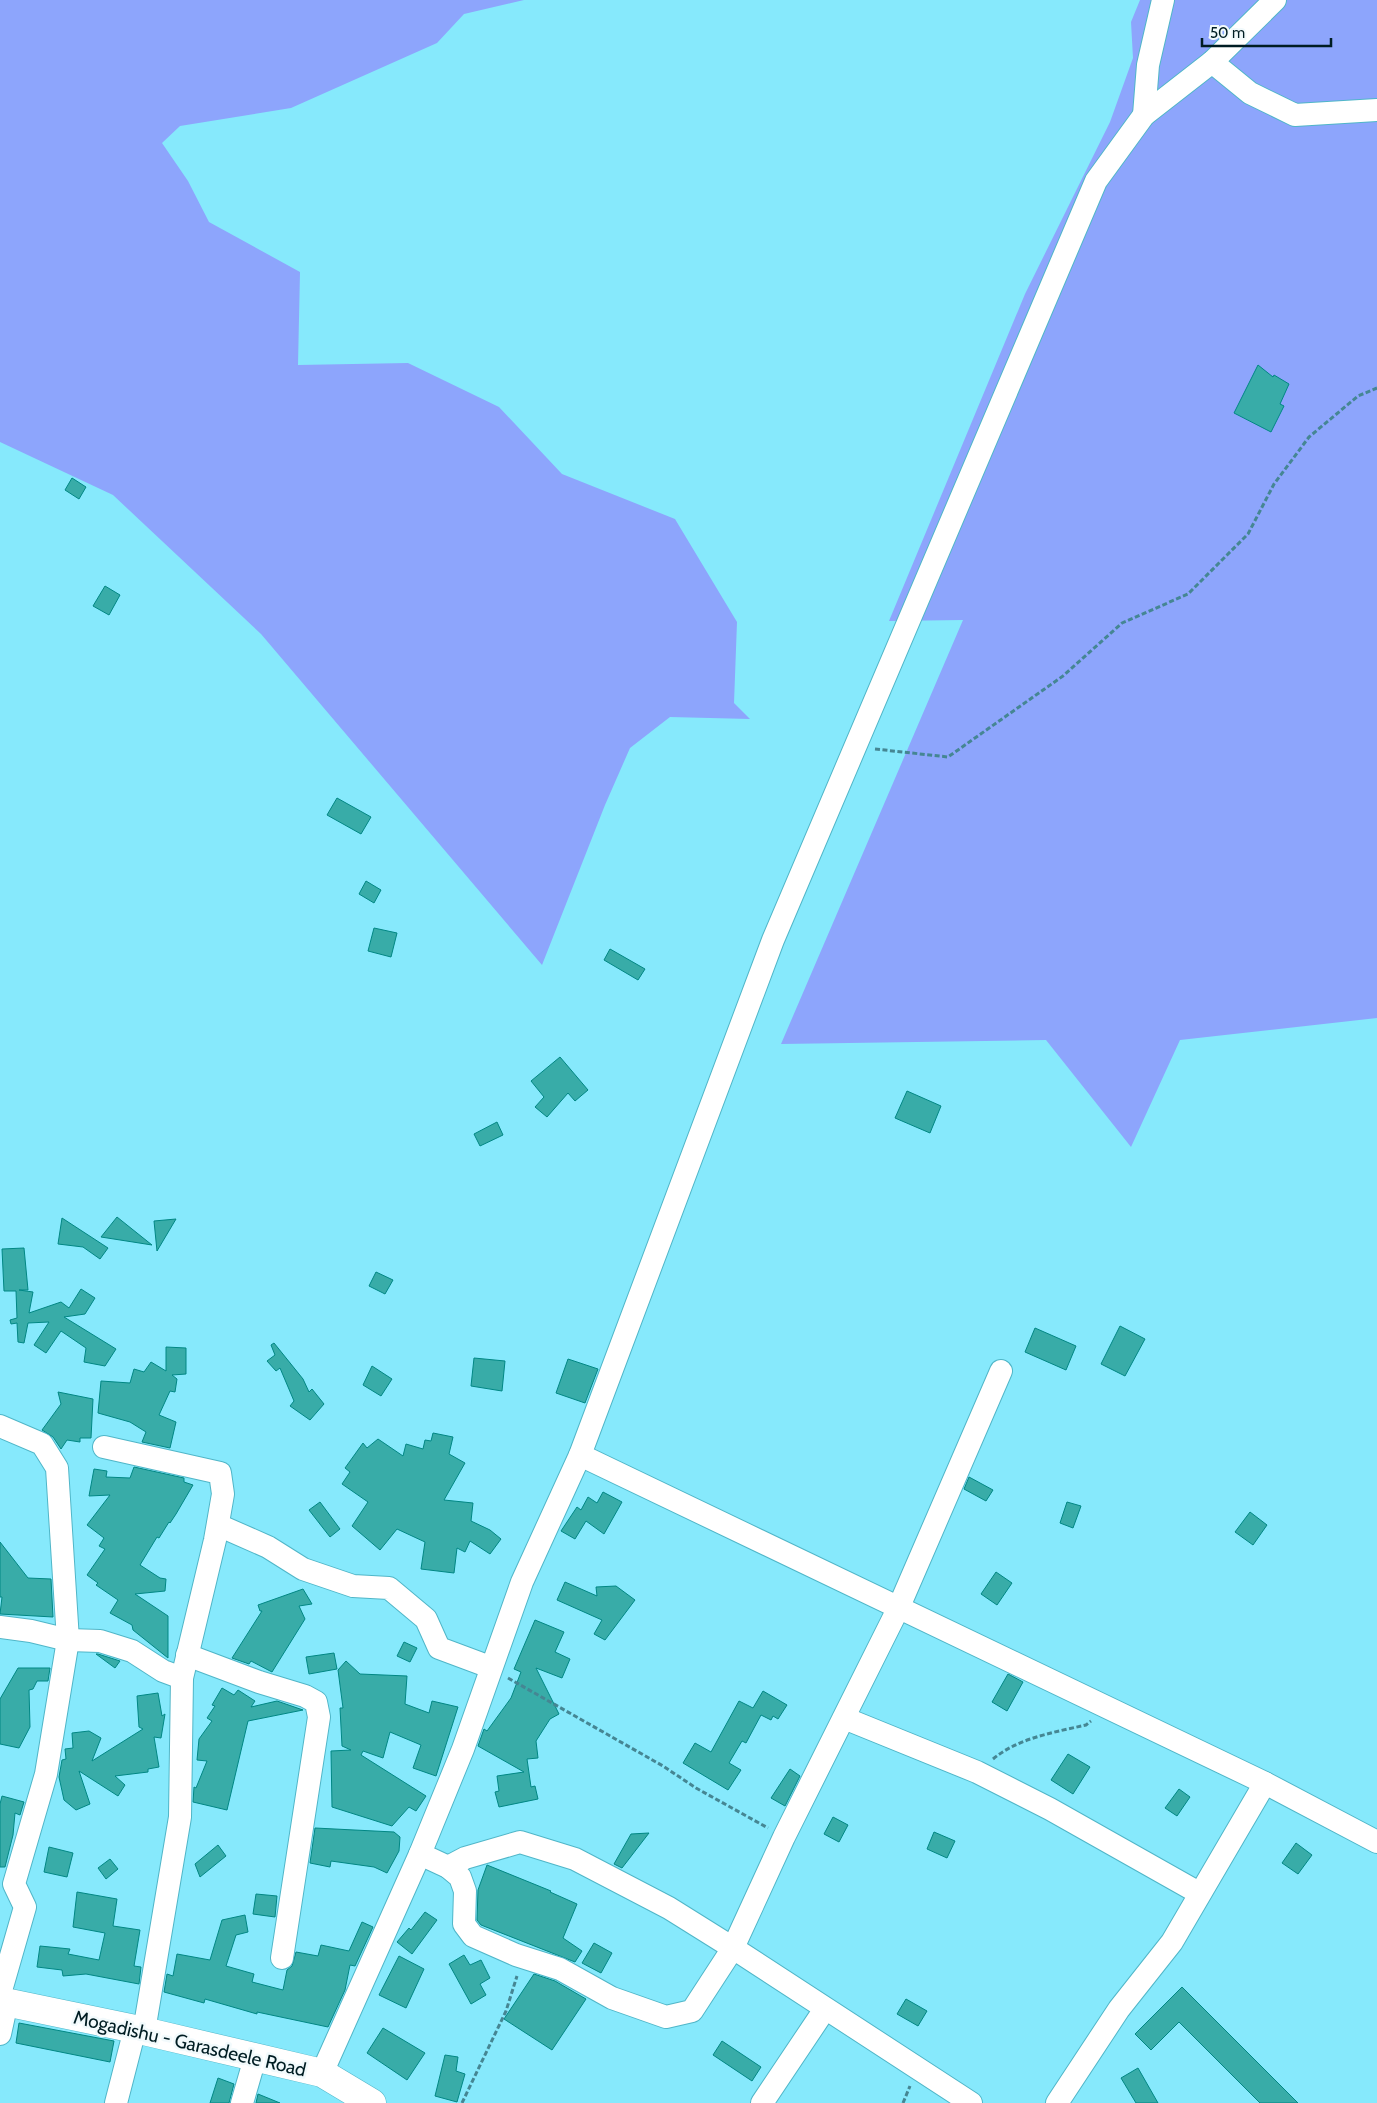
<svg xmlns="http://www.w3.org/2000/svg" width="1377" height="2103" font-family="Cabin,sans-serif">
<style>
.green{fill:#8da5fc}
.building{fill:#38aca8;stroke:#018784}
.lines{fill:none;stroke-linecap:round;stroke-linejoin:round}
.minor-casing{stroke:#50b6c8;stroke-width:24}
.major-casing{stroke:#50b6c8;stroke-width:29}
.path{stroke:#458693;stroke-width:3;stroke-dasharray:5 2.5;stroke-linecap:butt}
.minor{stroke:#fff;stroke-width:22}
.major{stroke:#fff;stroke-width:28}
.labels{text-anchor:middle;stroke-width:5;stroke-linejoin:round;paint-order:stroke}
.street-label{font-size:19px;fill:#001d23;stroke:#f2fafc}
</style>
<rect width="100%" height="100%" fill="#86e9fc"/>
<g class="green">
<polygon points="0,0 524,0 464,14 437,43 291,108 180,126 162,143 188,181 209,222 300,272 298,365 408,363 499,407 562,474 675,519 737,622 734,703 750,719 670,717 630,748 605,805 542,965 261,634 113,495 0,442"/>
<polygon points="1140,0 1377,0 1377,1018 1180,1040 1131,1147 1046,1040 781,1044 963,620 889,621 1025,294 1110,122 1133,58 1131,22"/>
</g>
<g class="building">
<polygon points="1258,365 1273,377 1274,375 1289,384 1280,404 1284,406 1271,432 1234,413"/>
<polygon points="72,478 86,487 79,499 65,490"/>
<polygon points="105,586 120,595 109,615 93,606"/>
<polygon points="337,798 371,817 361,834 327,815"/>
<polygon points="366,881 381,890 374,903 359,894"/>
<polygon points="374,928 397,933 391,957 368,951"/>
<polygon points="610,949 645,969 638,980 604,960"/>
<polygon points="560,1057 588,1090 575,1101 568,1093 547,1117 535,1107 544,1097 531,1081"/>
<polygon points="907,1091 941,1106 930,1133 895,1118"/>
<polygon points="497,1122 503,1135 480,1146 474,1134"/>
<polygon points="117,1217 152,1245 101,1237"/>
<polygon points="62,1218 108,1248 100,1259 83,1247 58,1244"/>
<polygon points="176,1219 157,1251 154,1221"/>
<polygon points="24,1248 28,1290 19,1290 33,1292 29,1313 61,1302 69,1308 81,1289 95,1298 85,1314 64,1317 116,1349 105,1366 84,1362 86,1348 61,1331 46,1353 34,1345 49,1322 28,1323 24,1343 18,1342 17,1323 11,1324 10,1320 17,1318 16,1291 4,1291 2,1249"/>
<polygon points="376,1272 393,1280 385,1294 369,1286"/>
<polygon points="1120,1326 1145,1339 1125,1376 1101,1364"/>
<polygon points="1035,1328 1076,1346 1066,1370 1025,1352"/>
<polygon points="274,1343 303,1379 309,1392 312,1389 324,1404 310,1420 290,1406 294,1401 280,1368 276,1371 267,1361 275,1355 271,1345"/>
<polygon points="166,1347 186,1348 186,1374 172,1375 177,1379 175,1392 170,1391 159,1415 176,1422 170,1448 142,1442 146,1432 130,1422 98,1413 101,1381 130,1383 134,1369 144,1372 151,1362 166,1371"/>
<polygon points="474,1358 505,1361 502,1391 471,1386"/>
<polygon points="568,1359 598,1369 585,1403 556,1393"/>
<polygon points="372,1366 392,1379 381,1396 363,1385"/>
<polygon points="58,1392 93,1399 91,1438 80,1438 80,1442 67,1440 61,1449 53,1437 42,1430 61,1404"/>
<polygon points="433,1433 453,1437 449,1454 465,1463 444,1500 473,1503 471,1521 490,1530 501,1539 490,1554 470,1541 465,1552 457,1548 454,1573 421,1569 425,1542 397,1529 380,1550 352,1526 368,1502 342,1484 350,1472 345,1468 363,1443 367,1448 378,1439 403,1456 406,1444 423,1449 425,1440 431,1441"/>
<polygon points="134,1467 184,1478 184,1482 193,1485 176,1514 170,1523 169,1522 159,1538 157,1537 140,1565 160,1578 166,1579 165,1591 135,1594 168,1616 168,1658 133,1630 132,1625 110,1613 118,1600 96,1585 98,1583 87,1575 105,1549 99,1546 104,1538 87,1525 110,1495 89,1496 94,1469 107,1471 106,1477 130,1478"/>
<polygon points="969,1477 993,1490 986,1501 964,1489"/>
<polygon points="603,1492 622,1502 604,1534 586,1521 575,1539 561,1531 577,1507 581,1510 588,1497 597,1503"/>
<polygon points="320,1502 340,1529 330,1537 309,1510"/>
<polygon points="1067,1502 1081,1506 1073,1528 1060,1523"/>
<polygon points="1250,1512 1267,1525 1253,1545 1235,1532"/>
<polygon points="0,1542 28,1578 51,1579 53,1617 0,1614 2,1597 0,1597"/>
<polygon points="996,1572 1012,1583 997,1605 981,1594"/>
<polygon points="565,1582 597,1596 596,1587 616,1586 635,1600 605,1640 594,1634 602,1620 557,1600"/>
<polygon points="303,1589 312,1604 299,1606 305,1619 272,1672 251,1661 249,1664 232,1658 262,1611 260,1611 258,1605"/>
<polygon points="535,1620 564,1632 555,1652 570,1659 562,1678 536,1668 559,1714 550,1719 536,1741 538,1758 527,1759 531,1787 535,1786 538,1799 499,1807 495,1792 499,1791 497,1776 524,1772 478,1746 484,1729 487,1731 511,1698 521,1672 514,1669"/>
<polygon points="404,1642 417,1648 410,1662 397,1656"/>
<polygon points="334,1653 337,1669 309,1674 306,1657"/>
<polygon points="96,1654 98,1654 120,1661 115,1668"/>
<polygon points="346,1661 360,1674 407,1676 405,1704 429,1713 432,1701 458,1707 436,1776 413,1768 421,1745 390,1732 383,1758 363,1751 361,1755 426,1796 416,1811 409,1807 392,1826 332,1807 331,1751 351,1750 342,1746 340,1708 343,1708 338,1670"/>
<polygon points="18,1668 50,1668 48,1681 37,1681 33,1689 29,1690 30,1727 19,1748 0,1744 0,1699"/>
<polygon points="1008,1674 1023,1682 1007,1711 992,1702"/>
<polygon points="222,1688 234,1695 238,1690 255,1701 251,1707 277,1701 303,1710 248,1721 227,1810 193,1802 194,1787 196,1788 207,1761 197,1760 199,1739 212,1721 207,1718 215,1706 212,1705"/>
<polygon points="763,1691 787,1705 778,1719 773,1716 771,1720 761,1715 746,1743 742,1741 729,1763 741,1770 728,1790 683,1763 695,1743 711,1752 739,1701 753,1708"/>
<polygon points="158,1693 162,1716 165,1714 161,1738 154,1737 159,1767 148,1769 148,1772 115,1776 125,1785 118,1796 79,1771 90,1804 76,1810 64,1800 59,1777 62,1760 66,1759 65,1749 73,1748 72,1733 89,1731 101,1738 92,1761 143,1729 139,1727 137,1696"/>
<polygon points="1068,1754 1090,1767 1073,1794 1051,1780"/>
<polygon points="790,1769 800,1776 785,1806 771,1798"/>
<polygon points="1179,1789 1190,1797 1177,1816 1165,1808"/>
<polygon points="2,1796 24,1802 20,1815 15,1813 13,1835 5,1867 0,1867 0,1804"/>
<polygon points="833,1817 848,1825 839,1842 824,1834"/>
<polygon points="315,1828 394,1832 400,1837 399,1851 387,1873 374,1867 331,1861 330,1867 310,1863"/>
<polygon points="934,1832 955,1841 947,1858 927,1849"/>
<polygon points="649,1833 622,1868 614,1864 631,1834"/>
<polygon points="1296,1843 1312,1855 1298,1874 1282,1863"/>
<polygon points="218,1845 226,1856 200,1877 195,1864"/>
<polygon points="49,1847 73,1853 67,1877 44,1872"/>
<polygon points="110,1859 118,1869 106,1879 98,1868"/>
<polygon points="487,1865 551,1891 550,1892 577,1904 563,1938 582,1951 575,1962 481,1925 477,1920 478,1890"/>
<polygon points="77,1892 117,1899 113,1926 140,1930 134,1966 141,1967 139,1984 86,1974 63,1976 62,1970 37,1967 40,1946 70,1949 68,1954 99,1960 105,1933 73,1927"/>
<polygon points="256,1894 277,1896 275,1917 253,1914"/>
<polygon points="425,1912 437,1920 412,1954 397,1942 409,1928 411,1930"/>
<polygon points="245,1915 248,1932 236,1935 226,1966 254,1974 252,1982 283,1990 287,1970 292,1966 296,1952 318,1956 321,1945 349,1951 362,1922 373,1927 355,1966 350,1965 345,1990 328,2027 257,2012 257,2014 205,1999 204,2003 164,1992 167,1974 173,1976 177,1954 210,1960 222,1920"/>
<polygon points="594,1943 612,1953 601,1973 582,1963"/>
<polygon points="464,1955 470,1965 481,1960 490,1978 480,1984 486,1995 471,2004 449,1964"/>
<polygon points="399,1956 424,1969 406,2008 379,1995"/>
<polygon points="534,1974 555,1981 586,1999 552,2050 504,2019"/>
<polygon points="1182,1987 1298,2103 1260,2103 1179,2022 1151,2050 1135,2034"/>
<polygon points="906,1999 927,2011 918,2026 897,2014"/>
<polygon points="19,2023 114,2041 110,2062 16,2043"/>
<polygon points="383,2028 425,2053 407,2080 367,2053"/>
<polygon points="722,2041 761,2067 752,2081 713,2055"/>
<polygon points="445,2055 458,2057 456,2071 465,2074 457,2102 435,2096"/>
<polygon points="1138,2068 1158,2103 1136,2103 1121,2078"/>
<polygon points="218,2078 234,2084 229,2103 210,2103"/>
<polygon points="258,2094 280,2103 256,2103"/>
</g>
<g class="lines">
<defs>
<g id="minor">
<polyline points="1212,62 1250,93 1295,115 1377,110"/>
<polyline points="1144,115 1148,65 1163,0"/>
<polyline points="0,1426 42,1444 57,1468 68,1640 46,1774 14,1884 25,1907 0,1994"/>
<polyline points="104,1447 220,1473 223,1494 215,1540 182,1678 180,1817 144,2031"/>
<polyline points="580,1455 1265,1783 1377,1842"/>
<polyline points="218,1525 268,1547 303,1569 353,1586 389,1588 426,1619 439,1648 490,1667"/>
<polyline points="0,1627 31,1631 68,1640 100,1641 132,1651 163,1671 182,1678"/>
<polyline points="187,1655 259,1682 305,1696 316,1702 319,1717 282,1958"/>
<polyline points="844,1718 977,1772 1050,1809 1199,1893"/>
<polyline points="420,1854 448,1867 460,1877 465,1891 464,1924 473,1936 516,1955 560,1969 612,1998 666,2017 692,2011 733,1948 784,1837 898,1609 1001,1371"/>
<polyline points="448,1867 465,1858 520,1842 575,1859 669,1908 733,1948 971,2103"/>
<polyline points="0,2034 7,2002"/>
<polyline points="322,2073 420,1854 463,1749 522,1582 580,1455 773,940 1096,181 1144,115 1212,62 1275,0"/>
<polyline points="116,2103 135,2029"/>
<polyline points="242,2103 255,2058"/>
<polyline points="762,2103 825,2009"/>
<polyline points="1057,2103 1119,2009 1172,1942 1265,1783"/>
</g>
<polyline id="major" points="0,2001 135,2029 322,2073 372,2103"/>
</defs>
<use href="#minor" class="minor-casing"/>
<use href="#major" class="major-casing"/>
<g class="path">
<polyline points="875,749 948,757 1063,676 1122,623 1188,594 1248,534 1274,484 1309,437 1358,396 1377,388"/>
<polyline points="508,1678 663,1766 696,1788 768,1828"/>
<path d="M993,1759C1018,1738 1055,1732 1086,1725L1091,1721"/>
<polyline points="462,2103 506,2011 517,1976"/>
<polyline points="903,2103 910,2086"/>
</g>
<use href="#minor" class="minor"/>
<use href="#major" class="major"/>
</g>
<g class="labels">
<g class="street-label">
<text transform="translate(190 2043) rotate(13)" y="7">Mogadishu - Garasdeele Road</text>
</g>
</g>
<path d="M1202 38v8h129v-8" fill="none" stroke="#001d23" stroke-width="2.5"/>
<text x="1210" y="38" font-size="15" fill="#001d23" stroke="#f2fafc" stroke-width="4" paint-order="stroke">50 m</text>
</svg>
